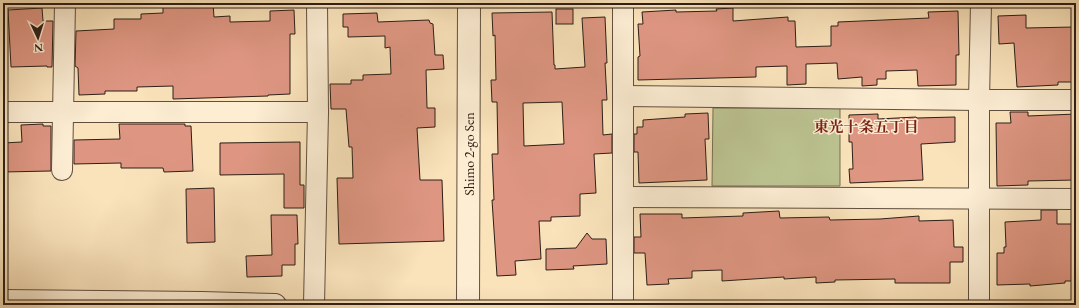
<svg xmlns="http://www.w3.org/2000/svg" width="1079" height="308" font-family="'EB Garamond','Noto Serif JP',serif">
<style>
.green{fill:#bcc492;stroke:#747154}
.building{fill:#de9682;stroke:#2d1e16;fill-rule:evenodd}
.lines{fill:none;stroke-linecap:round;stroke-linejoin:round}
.minor-casing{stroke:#604f3f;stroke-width:22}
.tertiary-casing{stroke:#604f3f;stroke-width:24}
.minor{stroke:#fcedd3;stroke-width:20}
.tertiary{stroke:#fcedd3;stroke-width:22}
.labels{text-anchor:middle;stroke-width:3;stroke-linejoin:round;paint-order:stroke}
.street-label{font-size:14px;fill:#2d1e16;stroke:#fcedd3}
.neighbourhood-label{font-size:15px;font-weight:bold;fill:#7a1f14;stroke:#fcedd3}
</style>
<rect width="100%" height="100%" fill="#fae3bb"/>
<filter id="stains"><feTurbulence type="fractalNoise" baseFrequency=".005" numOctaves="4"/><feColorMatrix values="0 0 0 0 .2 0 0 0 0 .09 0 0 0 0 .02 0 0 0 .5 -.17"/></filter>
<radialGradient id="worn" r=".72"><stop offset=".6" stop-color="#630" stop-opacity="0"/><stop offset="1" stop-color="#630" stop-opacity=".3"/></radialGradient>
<polygon class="green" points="713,108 840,108 840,186 712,186"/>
<g class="building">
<polygon points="213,3 214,17 230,16 230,22 270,21 270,11 294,10 295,34 290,34 290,94 268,95 268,96 173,99 173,86 137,87 137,91 105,91 105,94 79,95 78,68 75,66 76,31 114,29 114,19 141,19 141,14 163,13 163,4"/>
<polygon points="42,8 43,21 53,21 52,67 47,67 47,66 11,67 8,10"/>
<polygon points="733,8 733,21 788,17 788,21 795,21 796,47 831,46 831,26 838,26 838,22 929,18 928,12 958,11 959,55 956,55 956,85 918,86 917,70 886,71 886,79 877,79 877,85 862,86 862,77 838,79 837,63 806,64 806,84 787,85 787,66 756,67 756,77 638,80 638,57 640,56 638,24 643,24 642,12 676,10 676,12 717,11 716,9"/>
<rect x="556" y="9" width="17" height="15"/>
<path d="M552,12L554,65H555V69L585,67L582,18L605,17L607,63H605L607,100H602L603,135L612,134V153L594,154L596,193L580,194V216L551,217V221H539L541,259L515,261L516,275L497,276L492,200H494L492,154H498L497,102H492L491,80H496L495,35L493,36L492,13ZM562,102L564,144L524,146L523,103Z"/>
<polygon points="377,13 378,22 429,20 430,23 433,24 435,55 443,55 444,69 426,70 427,108 435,108 435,127 417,128 420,180 442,180 444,241 339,244 337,178 353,178 352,147 349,147 346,109 331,109 330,84 351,84 351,80 363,80 363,75 391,74 390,47 385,48 385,36 348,37 348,27 343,27 343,14"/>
<polygon points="1026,15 1026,28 1074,27 1076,82 1058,82 1058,85 1017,87 1014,43 999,44 998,16"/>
<polygon points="1010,112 1028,112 1028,116 1076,114 1076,180 1028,181 1028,185 997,186 996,123 1011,123"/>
<polygon points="708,113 709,139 705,139 707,180 639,183 638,152 634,152 634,134 637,134 637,127 643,127 643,120 685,117 685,114"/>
<polygon points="878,114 878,119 916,117 917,118 955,117 955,142 921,144 923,180 850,183 849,169 853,169 852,142 849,142 849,115"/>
<polygon points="43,124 43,126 51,126 51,171 3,172 3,143 22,142 21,125"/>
<polygon points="119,124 185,124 185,126 191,126 193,171 164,172 163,168 121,168 121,163 74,164 74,140 120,139"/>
<polygon points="300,142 300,185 304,185 304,208 284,208 284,174 220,175 220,143"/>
<polygon points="214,188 215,242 187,243 186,189"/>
<polygon points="1041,210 1057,210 1057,224 1076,224 1076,281 1065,281 1065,283 1030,286 1030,284 997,285 997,253 1004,253 1004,247 1006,247 1005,222 1041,220"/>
<polygon points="779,211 780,218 829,217 830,220 880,219 919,216 919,221 953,220 954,247 963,247 963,262 950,262 950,283 895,283 895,279 835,280 835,282 816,283 816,277 784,279 784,277 722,281 722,270 692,271 692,278 668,279 669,284 647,285 645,253 634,253 634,237 641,237 640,214 682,214 682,218 743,216 743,213"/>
<polygon points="271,215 297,215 298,244 295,244 295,265 282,265 282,276 247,277 246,256 272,255"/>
<polygon points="587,233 592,239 606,239 607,264 573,266 574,269 546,270 546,249 576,248"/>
</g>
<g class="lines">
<defs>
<g id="minor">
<polyline points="624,96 979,100 1076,100"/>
<polyline points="3,112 318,112"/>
<polyline points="62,170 65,3"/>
<polyline points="623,197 1076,199"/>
<polyline points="314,305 318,112 317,3"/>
<polyline points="623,305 623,3"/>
<polyline points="979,305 979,100 981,3"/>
</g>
<g id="tertiary">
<polyline points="3,301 202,303 275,305"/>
<polyline points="468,305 469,3"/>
</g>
</defs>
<use href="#minor" class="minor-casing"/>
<use href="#tertiary" class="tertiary-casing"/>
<use href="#minor" class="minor"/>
<use href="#tertiary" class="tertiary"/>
</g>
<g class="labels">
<g class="street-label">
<text transform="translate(469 154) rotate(-90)" y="5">Shimo 2-go Sen</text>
</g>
<g class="neighbourhood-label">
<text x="866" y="132">東光十条五丁目</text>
</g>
</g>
<rect width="1079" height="308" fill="none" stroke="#fae3bb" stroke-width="16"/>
<rect x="4" y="4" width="1071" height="300" fill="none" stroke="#2d1e16" stroke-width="2"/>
<rect x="8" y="8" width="1063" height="292" fill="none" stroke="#2d1e16"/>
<g transform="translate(38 38) rotate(176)" stroke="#fcedd3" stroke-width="3" paint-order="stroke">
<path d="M0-3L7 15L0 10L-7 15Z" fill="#2d1e16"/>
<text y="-6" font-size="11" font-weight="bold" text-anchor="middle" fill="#2d1e16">N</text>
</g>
<rect width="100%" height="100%" filter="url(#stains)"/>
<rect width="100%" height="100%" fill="url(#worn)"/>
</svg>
